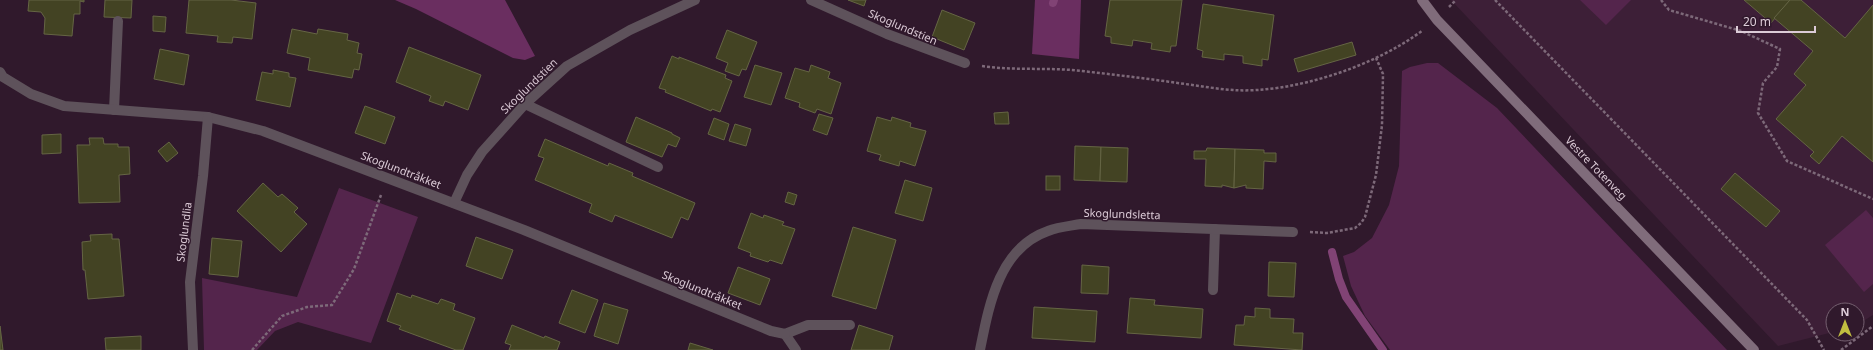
<svg xmlns="http://www.w3.org/2000/svg" width="1873" height="350" font-family="'Noto Sans',sans-serif">
<style>
.built{fill:#3d1f37}
.green{fill:#54254c}
.forest{fill:#6a2e60}
.lines{fill:none;stroke-linecap:round;stroke-linejoin:round}
.stream{stroke:#814375;stroke-width:8}
.building{fill:#434323;stroke:#656544}
.path{stroke:#7d6979;stroke-width:2.5;stroke-dasharray:3 2;stroke-linecap:butt}
.lane{stroke:#5e525b;stroke-width:10}
.street{stroke:#5e525b;stroke-width:10}
.secondary{stroke:#806c7b;stroke-width:10}
.labels{text-anchor:middle;stroke-width:3;stroke-linejoin:round;paint-order:stroke}
.street-label{font-size:11px;fill:#dccbd7;stroke:#30192c}
</style>
<rect width="100%" height="100%" fill="#30192c"/>
<polygon class="built" points="1451,0 1873,0 1873,315 1857,325 1857,310 1833,310 1833,332 1778,346"/>
<g class="green">
<polygon points="1580,0 1631,0 1606,25"/>
<polygon points="1427,63 1438,63 1497,108 1727,350 1390,350 1365,316 1351,286 1343,256 1354,252 1372,238 1389,205 1399,166 1402,71 1410,67"/>
<polygon points="339,188 418,217 371,343 298,322 275,331 257,350 204,350 202,278 297,297"/>
<polygon points="1866,210 1873,218 1873,284 1864,292 1825,245"/>
</g>
<g class="forest">
<polygon points="395,0 505,0 535,56 525,60 513,58 416,9"/>
<polygon points="1035,0 1081,0 1079,59 1032,54"/>
</g>
<g class="lines">
<g class="stream">
<polyline points="1053,3 1054,0"/>
<polyline points="1332,252 1339,279 1346,297 1383,350"/>
</g>
</g>
<g class="building">
<polygon points="29,0 84,0 84,2 80,1 80,14 74,14 72,36 44,34 45,18 41,12 28,11"/>
<polygon points="105,0 132,0 131,18 104,17"/>
<polygon points="189,0 231,0 256,3 252,39 233,37 232,43 217,42 218,36 186,33"/>
<polygon points="848,0 866,0 864,6"/>
<polygon points="1110,0 1182,0 1176,46 1171,46 1170,52 1151,49 1152,43 1133,40 1132,46 1111,43 1111,37 1105,36"/>
<polygon points="1744,0 1790,0 1771,23"/>
<polygon points="1790,0 1801,0 1845,38 1873,5 1873,162 1842,136 1819,164 1810,156 1814,152 1776,119 1806,85 1794,74 1813,51 1774,18"/>
<polygon points="1203,4 1274,15 1268,60 1262,59 1262,66 1243,63 1243,56 1224,54 1224,60 1202,57 1203,51 1197,49"/>
<polygon points="942,10 975,23 964,50 932,37"/>
<polygon points="153,16 166,17 165,32 153,31"/>
<polygon points="292,29 317,34 318,29 348,34 347,40 359,43 357,53 362,54 359,70 354,69 352,78 308,70 310,58 287,53"/>
<polygon points="727,30 757,42 746,70 742,69 739,76 725,71 728,63 716,58"/>
<polygon points="1352,42 1356,55 1298,72 1294,59"/>
<polygon points="409,47 481,75 468,110 445,101 443,106 429,101 431,96 396,82"/>
<polygon points="160,49 189,55 184,85 154,79"/>
<polygon points="672,56 679,59 679,57 726,75 725,78 732,81 720,112 712,109 711,111 665,92 666,90 659,88"/>
<polygon points="755,65 782,73 771,105 744,97"/>
<polygon points="811,65 830,72 828,78 841,83 831,114 817,109 815,113 799,107 800,103 785,98 795,68 809,72"/>
<polygon points="273,70 289,73 289,77 296,78 290,107 256,100 262,72 273,74"/>
<polygon points="365,106 395,117 385,144 355,133"/>
<polygon points="1008,112 1009,124 995,124 994,113"/>
<polygon points="819,114 833,118 827,135 813,130"/>
<polygon points="636,117 672,133 672,134 680,138 676,147 668,144 662,157 626,142"/>
<polygon points="877,117 891,121 892,117 911,123 910,127 926,131 915,166 900,161 899,166 879,160 881,155 867,151"/>
<polygon points="714,118 729,124 724,140 708,134"/>
<polygon points="735,124 751,129 746,146 729,141"/>
<polygon points="61,134 61,153 42,154 42,135"/>
<polygon points="89,138 103,138 104,144 118,144 118,147 129,147 130,174 119,175 120,202 79,203 77,145 90,145"/>
<polygon points="545,139 608,166 609,163 633,173 632,176 695,203 688,220 681,217 672,238 615,215 612,222 589,212 592,204 535,180 544,158 538,156"/>
<polygon points="169,142 178,153 167,162 158,151"/>
<polygon points="1075,146 1101,147 1100,181 1074,180"/>
<polygon points="1101,147 1128,148 1127,182 1100,181"/>
<polygon points="1207,148 1235,149 1234,188 1222,185 1222,187 1205,186 1206,159 1194,159 1194,151 1206,151"/>
<polygon points="1235,149 1264,150 1264,153 1276,153 1276,162 1264,161 1263,189 1246,188 1246,185 1234,188"/>
<polygon points="1735,173 1780,211 1766,227 1721,189"/>
<rect x="1046" y="176" width="14" height="14"/>
<polygon points="905,180 932,188 923,221 895,213"/>
<polygon points="263,183 278,197 282,194 298,208 294,212 307,224 281,252 237,211"/>
<polygon points="788,192 797,195 794,205 785,202"/>
<polygon points="751,213 763,218 764,215 784,222 782,225 795,229 782,264 770,260 768,262 750,256 751,253 738,248"/>
<polygon points="853,227 896,240 876,309 832,296"/>
<polygon points="112,234 112,239 119,239 124,296 88,299 85,270 83,270 82,242 91,241 90,235"/>
<polygon points="476,237 513,250 502,279 466,266"/>
<polygon points="212,238 242,241 238,277 209,274"/>
<polygon points="1269,262 1296,263 1294,297 1268,296"/>
<polygon points="1082,265 1109,267 1108,294 1081,293"/>
<polygon points="738,267 770,279 760,305 728,293"/>
<polygon points="572,290 598,300 585,333 559,323"/>
<polygon points="397,293 411,298 412,295 438,304 441,299 455,304 453,310 475,318 463,350 456,350 399,329 401,326 387,321"/>
<polygon points="1130,298 1155,300 1154,305 1203,309 1201,338 1127,333"/>
<polygon points="604,303 628,310 618,344 594,336"/>
<polygon points="1034,307 1097,311 1095,342 1032,338"/>
<polygon points="1255,308 1270,309 1270,318 1294,319 1293,333 1303,333 1302,350 1234,345 1236,325 1244,325 1245,316 1255,317"/>
<polygon points="512,325 544,338 545,336 560,342 557,350 509,350 511,345 505,343"/>
<polygon points="859,325 893,336 889,350 851,350"/>
<polygon points="0,326 3,350 0,350"/>
<polygon points="141,336 141,350 106,350 105,338"/>
<polygon points="690,343 713,350 688,350"/>
</g>
<g class="lines">
<g class="path">
<polyline points="1495,0 1807,320 1824,350"/>
<polyline points="1661,0 1669,10 1741,31 1780,49 1777,67 1763,83 1758,113 1787,161 1873,199"/>
<polyline points="1449,7 1456,0"/>
<path d="M982,66C1016,71 1049,67 1082,71C1117,75 1151,79 1185,84C1201,86 1217,89 1233,90C1292,94 1376,66 1423,30"/>
<polyline points="1310,232 1327,233 1355,228 1361,223 1365,217 1376,175 1382,125 1383,74 1376,58"/>
<polyline points="252,350 282,316 307,307 332,305 354,269 381,195"/>
<polyline points="1841,350 1873,326"/>
</g>
<g class="lane">
<polyline points="525,104 658,167"/>
<polyline points="114,110 118,21"/>
<polyline points="1213,290 1215,229"/>
<polyline points="796,350 785,334 808,325 850,325"/>
</g>
<g class="street">
<polyline points="811,0 887,34 965,63"/>
<polyline points="0,72 3,77 31,94 64,106 208,117 263,131 524,230 771,331 785,334"/>
<polyline points="454,203 467,175 482,152 525,104 567,66 630,30 695,0"/>
<polyline points="193,350 190,282 203,176 208,117"/>
<path d="M980,350C989,305 999,248 1048,231C1058,227 1070,226 1081,224L1293,232"/>
</g>
<polyline class="secondary" points="1422,0 1437,20 1754,350"/>
</g>
<g class="labels">
<g class="street-label">
<text transform="translate(903 27) rotate(23)" y="4">Skoglundstien</text>
<text transform="translate(529 86) rotate(-44)" y="4">Skoglundstien</text>
<text transform="translate(1596 168) rotate(46)" y="4">Vestre Totenveg</text>
<text transform="translate(401 170) rotate(21)" y="4">Skoglundtråkket</text>
<text transform="translate(1122 214) rotate(2)" y="4">Skoglundsletta</text>
<text transform="translate(184 232) rotate(-83)" y="4">Skoglundlia</text>
<text transform="translate(702 290) rotate(22)" y="4">Skoglundtråkket</text>
</g>
</g>
<g transform="translate(1845 322)"><circle r="19" fill="#30192c" stroke="#756070"/>
<path d="M0-3L7 15L0 10L-7 15Z" fill="#c1be40"/>
<text y="-6" font-size="11" font-weight="bold" text-anchor="middle" fill="#dccbd7">N</text>
</g>
<path d="M1737 26v6h78v-6" fill="none" stroke="#dccbd7" stroke-width="2"/>
<text x="1743" y="26" font-size="12" fill="#dccbd7" stroke="#30192c" stroke-width="3" paint-order="stroke">20 m</text>
</svg>
